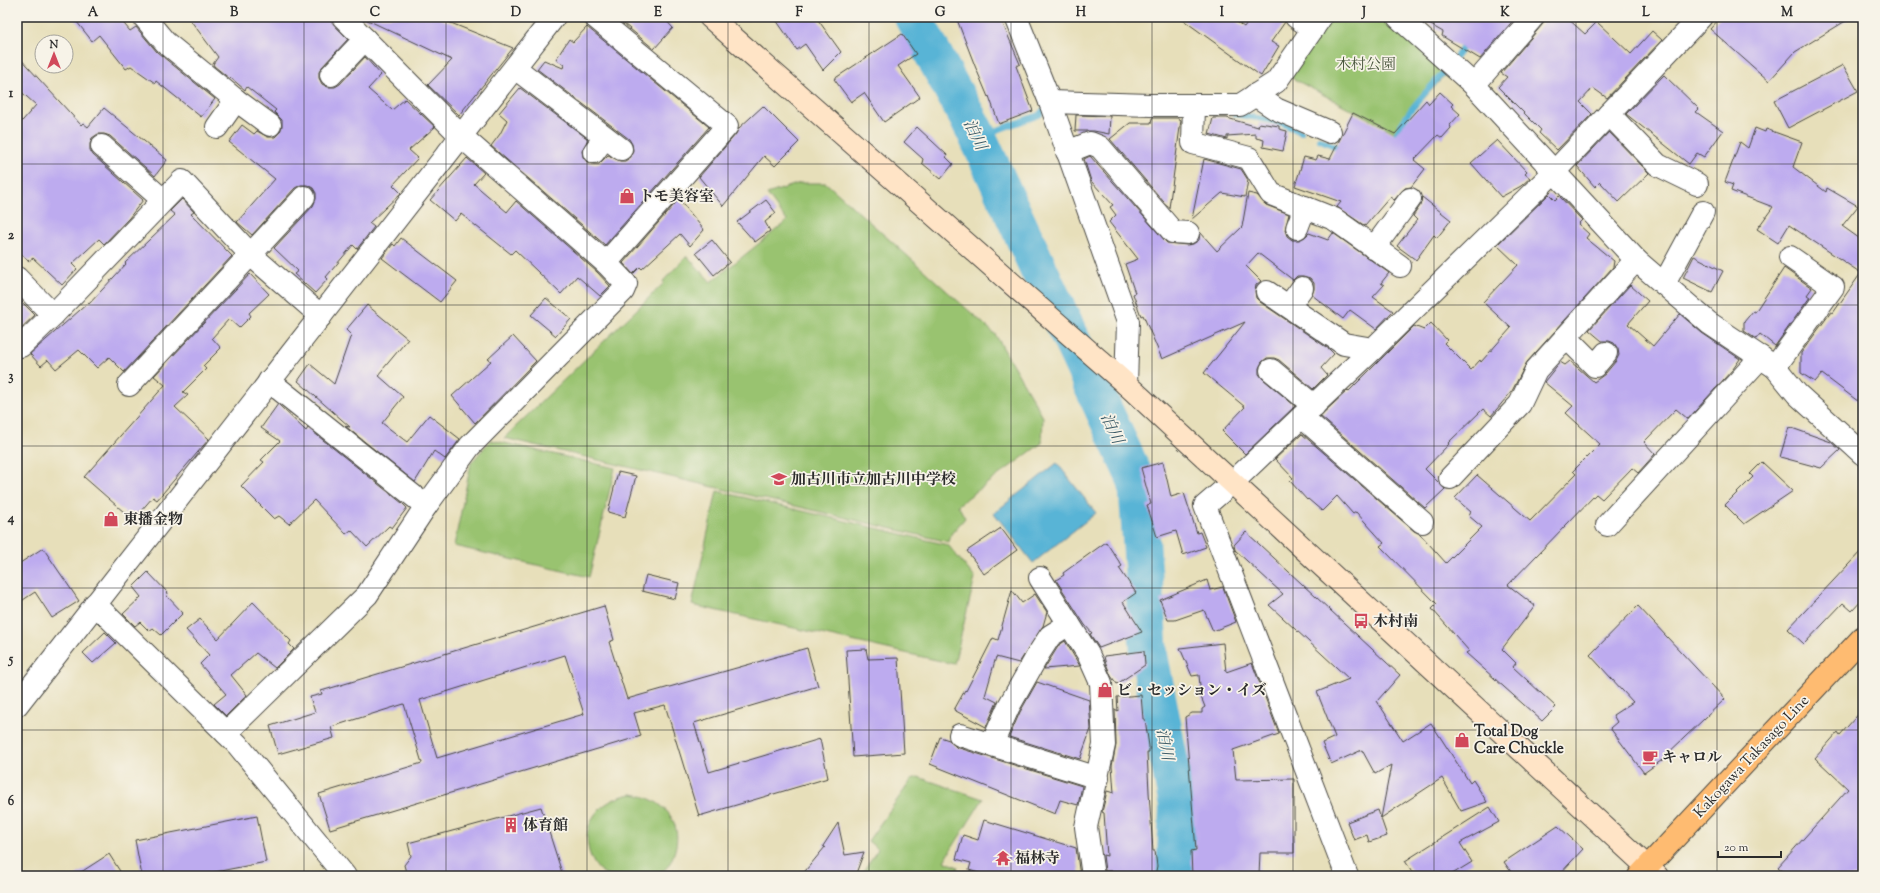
<svg xmlns="http://www.w3.org/2000/svg" width="1880" height="893" font-family="'Sorts Mill Goudy','Noto Serif JP',serif">
<style>
.green{fill:#99c370;stroke:#62774e}
.water{fill:#58b4d6;stroke:#427080}
.lines{fill:none;stroke-linecap:round;stroke-linejoin:round}
.stream{stroke:#58b4d6;stroke-width:6}
.river{stroke:#58b4d6;stroke-width:38}
.building{fill:#bdabef;fill-rule:evenodd}
.street-casing{stroke:#474640;stroke-width:24}
.secondary-casing{stroke:#474640;stroke-width:24}
.primary-casing{stroke:#474640;stroke-width:24}
.street{stroke:#fff;stroke-width:22}
.secondary{stroke:#ffe4c6;stroke-width:22}
.primary{stroke:#febb71;stroke-width:22}
.grid{fill:none;stroke:#2b2b2b;stroke-width:1;stroke-opacity:0.55}
.labels{text-anchor:middle;stroke-width:3.5;stroke-linejoin:round;paint-order:stroke}
.park-label{font-size:15px;fill:#4c5940;stroke:#f7f3e8}
.poi-label{font-size:15px;font-weight:bold;fill:#2b2b2b;stroke:#f7f3e8;text-anchor:start}
.street-label{font-size:15px;fill:#2b2b2b;stroke:#f7f3e8}
.water-label{font-size:16px;font-style:italic;fill:#3b5b67;stroke:#f7f3e8}
.neatline{fill:none;stroke:#2b2b2b;stroke-width:1.5}
.grid-label{font-size:13px;text-anchor:middle;font-weight:bold;fill:#2b2b2b}
</style>
<rect width="100%" height="100%" fill="#f7f3e8"/>
<filter id="ink" filterUnits="userSpaceOnUse"><feTurbulence type="fractalNoise" baseFrequency=".025" numOctaves="2"/><feDisplacementMap in="SourceGraphic" scale="8" xChannelSelector="R" yChannelSelector="G"/><feConvolveMatrix kernelMatrix="1 2 1 2 8 2 1 2 1" color-interpolation-filters="sRGB"/></filter>
<filter id="wash" filterUnits="userSpaceOnUse"><feTurbulence type="fractalNoise" baseFrequency=".012" numOctaves="4" result="noise"/><feDisplacementMap in="SourceGraphic" scale="16" xChannelSelector="R" yChannelSelector="G"/><feGaussianBlur stdDeviation="0.9" result="paint"/><feColorMatrix in="noise" values="0 0 0 0 0 0 0 0 0 0 0 0 0 0 0 0 0 1.4 0 .05"/><feComposite in="paint" operator="in"/></filter>
<g filter="url(#wash)">
<rect width="100%" height="100%" fill="#e7dfba"/>
<g class="green">
<polygon points="1327,17 1385,17 1446,74 1394,132 1288,76"/>
<polygon points="800,183 826,183 995,334 1043,417 1042,443 958,505 965,518 951,534 949,542 504,438 664,283 663,281 687,256 711,282 787,221 767,194"/>
<polygon points="491,440 615,468 589,577 454,546 471,463"/>
<polygon points="717,491 948,545 975,578 954,664 692,605"/>
<polygon points="918,777 983,799 944,861 958,867 955,876 860,876 878,849 868,841 912,779"/>
<path d="M632,794C664,798 686,824 673,856C671,863 665,871 658,875C653,878 633,876 625,876C607,876 599,875 591,857C578,824 600,799 632,794Z"/>
</g>
<polygon class="water" points="1057,463 1096,513 1033,563 994,513"/>
<g class="lines">
<g class="stream">
<polyline points="1235,114 1279,122 1301,132"/>
<polyline points="978,137 1039,115 1047,106"/>
<path d="M1395,137C1409,102 1447,76 1466,42"/>
<polyline points="1319,139 1343,150"/>
</g>
<polyline class="river" points="913,17 974,129 1137,482 1149,655 1178,806 1175,876"/>
</g>
<g id="blocks">
<g class="building">
<polygon points="73,17 122,17 120,19 130,31 136,27 157,52 215,99 201,117 156,81 155,83 131,66 126,69 99,35 92,41"/>
<polygon points="188,17 327,17 348,39 322,67 319,72 319,78 322,84 328,87 335,87 340,84 365,57 381,75 368,89 392,110 405,99 435,127 409,150 418,158 393,185 401,193 369,223 374,227 357,249 353,245 326,277 328,279 315,293 294,274 298,271 274,248 313,206 316,199 316,193 313,188 307,185 301,185 295,188 252,235 237,222 275,179 229,142 242,125 254,134 257,131 268,137 275,137 280,132 282,126 282,120 274,112 276,110 247,87 245,90 231,78 230,79 214,66 213,64 218,57"/>
<polygon points="361,17 436,17 513,48 459,115 428,85 452,60"/>
<polygon points="620,17 663,17 673,28 654,49 618,19"/>
<polygon points="774,17 816,17 841,52 823,70 805,44 797,50"/>
<polygon points="956,17 1000,17 1020,64 1016,66 1033,111 999,124 989,96 988,97 975,66"/>
<polygon points="1179,17 1230,17 1244,27 1251,17 1284,17 1285,22 1271,42 1279,46 1261,76"/>
<polygon points="1417,17 1516,17 1480,59 1442,36 1443,32"/>
<polygon points="1545,17 1566,17 1585,34 1597,22 1631,54 1652,31 1662,40 1607,98 1593,88 1580,102 1592,114 1557,150 1539,133 1541,130 1498,87 1507,77 1501,73 1542,25"/>
<polygon points="1721,17 1852,17 1795,52 1769,81 1710,29"/>
<polygon points="587,27 709,127 605,245 491,146 500,134 507,120 499,113 520,88 588,139 582,151 583,157 587,162 593,164 599,164 608,155 620,161 625,161 631,157 633,150 632,144 629,139 537,69 544,60 563,68 564,65 556,59 569,39 573,42"/>
<polygon points="902,34 916,54 898,66 920,97 884,122 864,93 851,102 834,79"/>
<polygon points="17,55 81,125 83,123 88,127 104,108 167,160 155,176 110,136 104,134 98,134 92,138 90,144 90,150 93,155 143,200 129,218 104,244 99,239 72,264 77,269 62,285 33,258 29,261 17,250 17,127 36,105 17,88"/>
<polygon points="1843,65 1858,91 1788,128 1774,101"/>
<polygon points="1664,75 1699,109 1696,112 1723,131 1704,157 1697,153 1689,164 1626,114"/>
<polygon points="1440,92 1453,104 1451,106 1460,114 1450,125 1451,128 1442,138 1438,135 1414,160 1425,169 1411,187 1405,188 1394,200 1390,197 1365,226 1337,207 1341,202 1295,186 1304,157 1316,160 1318,156 1330,159 1353,113 1395,134 1426,100 1429,104"/>
<polygon points="763,106 799,142 775,166 764,156 723,206 699,177 736,134 739,128"/>
<polygon points="1076,115 1110,116 1109,134 1094,131 1075,131"/>
<polygon points="1152,118 1178,118 1181,120 1169,208 1110,139 1130,123 1151,123"/>
<polygon points="1213,118 1227,118 1258,127 1259,123 1279,126 1279,129 1287,131 1283,151 1263,147 1264,140 1256,138 1256,134 1227,136 1227,139 1209,134"/>
<polygon points="917,127 947,155 946,157 953,164 941,179 922,163 923,159 904,142"/>
<polygon points="1755,128 1765,132 1766,129 1802,142 1793,167 1826,192 1827,188 1858,206 1842,226 1863,241 1863,405 1822,374 1815,382 1801,373 1801,353 1831,312 1833,313 1861,273 1789,225 1778,243 1757,229 1773,207 1731,191 1733,185 1725,182 1740,142 1748,148"/>
<polygon points="1609,132 1649,173 1619,202 1600,182 1595,187 1577,166"/>
<polygon points="1497,140 1527,172 1525,174 1530,178 1521,186 1501,197 1471,163"/>
<polygon points="1090,156 1167,243 1187,245 1193,244 1199,240 1200,232 1217,251 1242,227 1248,193 1257,195 1266,205 1289,214 1285,230 1287,236 1292,240 1299,240 1305,237 1309,233 1328,240 1333,233 1389,273 1381,283 1384,285 1373,297 1393,311 1376,329 1350,310 1343,319 1312,295 1314,289 1314,283 1310,278 1303,276 1297,276 1293,280 1258,253 1246,266 1261,281 1256,285 1255,291 1256,298 1260,302 1329,349 1334,354 1321,368 1327,375 1313,389 1279,360 1274,358 1267,358 1262,362 1259,368 1259,374 1263,379 1295,406 1245,454 1222,431 1245,407 1204,373 1245,322 1162,359 1143,315 1141,316 1133,294 1135,293 1125,264 1138,259 1109,222 1116,215 1110,207 1113,205 1091,181 1084,159"/>
<polygon points="467,158 484,173 474,184 507,212 516,201 597,272 610,286 600,296 577,276 561,294 515,250 511,254 461,214 455,221 430,200"/>
<polygon points="1204,159 1241,169 1248,180 1245,197 1222,193 1192,219"/>
<polygon points="1549,194 1555,200 1559,196 1582,220 1578,224 1589,234 1586,238 1614,261 1613,267 1527,362 1512,391 1491,416 1483,409 1448,443 1449,444 1425,469 1445,489 1425,508 1320,416 1347,391 1348,392 1414,326 1424,330 1431,323 1447,340 1444,343 1471,370 1480,360 1481,362 1511,328 1483,302 1518,265 1497,245"/>
<polygon points="1422,197 1451,220 1437,238 1434,235 1416,260 1397,246 1417,220 1413,216 1420,206"/>
<polygon points="182,199 194,212 191,214 232,256 124,372 109,357 97,368 79,350 56,369 48,360 41,366 30,354 88,303 89,304 126,264 125,263 175,215 170,211"/>
<polygon points="679,199 704,230 690,246 680,234 642,269 640,267 633,274 623,263"/>
<polygon points="766,200 776,213 765,222 770,231 755,242 737,222"/>
<polygon points="401,238 457,281 440,302 382,258 393,244 395,246"/>
<polygon points="712,240 730,262 714,275 696,253"/>
<polygon points="1694,256 1723,271 1712,292 1683,278"/>
<polygon points="1784,268 1812,288 1807,295 1810,297 1775,346 1760,334 1756,339 1744,331 1744,322 1753,311 1755,312"/>
<polygon points="250,274 269,294 249,313 251,316 239,328 229,319 212,338 221,348 203,366 206,369 183,392 188,395 175,407 209,439 157,500 153,497 133,520 84,477 165,385 154,376"/>
<polygon points="1630,285 1648,301 1628,324 1653,346 1680,314 1702,333 1740,359 1733,369 1688,419 1676,409 1644,442 1655,454 1638,473 1632,468 1602,499 1596,494 1508,585 1535,606 1502,649 1516,663 1513,667 1556,707 1542,721 1466,653 1469,651 1432,609 1437,604 1380,546 1384,543 1356,512 1353,514 1337,496 1322,511 1308,499 1307,500 1290,481 1293,478 1275,459 1302,434 1414,531 1420,534 1446,563 1482,527 1469,516 1471,512 1455,498 1477,475 1530,521 1576,474 1573,471 1600,444 1566,413 1573,406 1544,382 1560,362 1565,365 1570,361 1594,382 1605,374 1616,361 1619,355 1618,349 1614,343 1609,341 1602,341 1589,330"/>
<polygon points="17,297 35,315 17,332"/>
<polygon points="546,298 571,319 556,336 531,315"/>
<polygon points="367,305 408,339 378,375 403,397 382,423 407,442 429,415 460,439 445,459 434,451 415,482 345,426 350,427 298,381 310,364 334,384 351,335 346,330"/>
<polygon points="513,336 536,361 475,423 452,396 491,361 488,359"/>
<polygon points="278,404 306,431 308,428 402,503 407,508 392,528 389,526 367,547 351,530 346,534 314,500 289,524 279,516 274,519 241,486 264,462 261,460 280,441 261,428"/>
<polygon points="1789,427 1831,442 1840,450 1821,468 1780,457"/>
<polygon points="1163,462 1171,497 1184,493 1197,533 1200,532 1206,547 1183,555 1176,531 1157,537 1147,505 1151,504 1141,468"/>
<polygon points="1762,462 1793,491 1744,524 1725,505 1753,477 1750,474"/>
<polygon points="618,472 636,476 625,517 608,512"/>
<polygon points="1001,528 1017,550 984,574 967,551"/>
<polygon points="1246,532 1400,675 1377,701 1403,741 1431,723 1470,783 1473,780 1487,802 1461,811 1442,778 1381,818 1391,765 1375,774 1362,750 1331,764 1322,743 1335,737 1317,692 1349,679 1269,605 1283,594 1235,550 1234,545"/>
<polygon points="1106,542 1122,566 1119,568 1136,593 1123,602 1142,632 1099,648 1090,634 1092,633 1085,625 1056,580 1064,575 1063,573"/>
<polygon points="43,548 79,601 52,618 35,592 17,604 17,565"/>
<polygon points="1863,549 1863,599 1852,611 1843,603 1804,644 1788,629"/>
<polygon points="148,572 168,593 167,596 183,613 161,635 153,628 149,631 140,622 135,626 123,614 141,597 133,587"/>
<polygon points="646,575 679,583 675,599 642,591"/>
<polygon points="1207,580 1210,590 1223,587 1236,622 1213,631 1204,610 1175,620 1168,620 1160,600"/>
<polygon points="1012,590 1022,603 1035,594 1047,612 1043,626 1019,663 996,657 985,696 997,702 986,727 954,710 965,690 966,691 993,638 998,640"/>
<polygon points="253,602 291,641 289,644 294,649 275,668 256,653 231,675 247,695 226,716 214,704 226,694 200,664 209,655 186,630 200,619 218,639"/>
<path d="M604,606L614,640L609,642L627,699L807,648L818,686L694,723L709,772L820,739L828,778L699,816L665,705L634,713L641,736L330,829L319,794L422,763L404,704L331,727L334,738L278,754L270,726L315,712L310,697L322,694L321,691ZM565,655L584,714L437,758L420,700Z"/>
<polygon points="1638,606 1725,699 1664,757 1665,758 1644,773 1610,728 1617,722 1613,715 1633,702 1590,655"/>
<polygon points="105,632 116,643 93,663 83,653"/>
<polygon points="1065,641 1080,666 1044,669 1059,645"/>
<polygon points="1223,643 1226,672 1252,663 1279,734 1233,750 1236,780 1294,779 1294,853 1260,853 1259,876 1192,876 1191,851 1196,850 1185,717 1192,713 1202,713 1202,709 1205,707 1201,697 1199,675 1192,676 1180,648"/>
<polygon points="866,649 868,659 898,658 904,753 853,757 846,650"/>
<polygon points="1144,651 1145,665 1117,684 1111,676 1105,661 1104,656"/>
<polygon points="1037,682 1089,700 1091,729 1080,759 1009,737 1020,712"/>
<polygon points="1141,695 1143,719 1145,719 1149,746 1149,752 1147,752 1149,792 1153,851 1155,851 1157,866 1155,876 1111,876 1111,871 1105,871 1103,855 1107,856 1104,813 1102,812 1107,791 1114,793 1112,766 1116,745 1115,709 1118,711 1117,697"/>
<polygon points="1863,709 1863,876 1788,876 1778,867 1848,789 1815,758 1838,732 1840,735"/>
<polygon points="940,737 949,740 956,747 1082,786 1078,805 1060,800 1055,814 930,764"/>
<polygon points="541,807 563,876 407,876 404,865 411,856 408,843"/>
<polygon points="1490,807 1499,822 1460,843 1472,862 1449,876 1415,876 1405,861"/>
<polygon points="1378,810 1387,836 1369,842 1367,835 1354,840 1347,822"/>
<polygon points="257,816 266,862 195,876 142,876 135,840"/>
<polygon points="984,820 1076,848 1080,876 989,876 969,870 971,863 956,859 963,835 978,840"/>
<polygon points="838,823 845,855 864,852 855,876 801,876 825,847 823,846"/>
<polygon points="1558,826 1583,849 1558,876 1514,876 1504,862"/>
<polygon points="109,854 123,876 75,876"/>
</g>
</g>
</g>
<g filter="url(#ink)">
<use href="#blocks" fill-opacity="0" stroke="#474640" stroke-width="1"/>
<g class="lines">
<defs>
<g id="street">
<polyline points="144,17 165,42 236,100 217,127"/>
<polyline points="343,17 461,136 606,263 727,126 595,17"/>
<polyline points="1016,17 1050,102 1128,322 1126,384"/>
<polyline points="1296,17 1313,29"/>
<polyline points="1398,17 1474,85 1636,260 1709,323 1775,367 1797,394 1863,454"/>
<polyline points="515,68 621,149"/>
<polyline points="331,75 365,39"/>
<polyline points="1474,85 1533,17"/>
<polyline points="1255,95 1276,109 1330,132"/>
<polyline points="236,100 270,125"/>
<polyline points="1050,102 1151,105 1240,105 1276,82 1321,17"/>
<polyline points="1194,105 1193,143 1249,158 1271,194 1334,219 1400,266"/>
<polyline points="1609,114 1658,165 1697,184"/>
<polyline points="102,146 163,200"/>
<polyline points="594,152 605,137"/>
<polyline points="1067,152 1090,143 1100,147 1173,232 1188,233"/>
<polyline points="1297,228 1305,207"/>
<polyline points="1374,248 1410,199"/>
<polyline points="17,278 53,315 182,181 251,255 321,316"/>
<polyline points="1664,284 1703,212"/>
<polyline points="1267,292 1344,344 1373,349"/>
<polyline points="1289,306 1302,288"/>
<polyline points="1566,337 1595,366 1606,353"/>
<polyline points="21,346 53,315"/>
<polyline points="1775,367 1833,287 1790,257"/>
<polyline points="1271,370 1314,406"/>
<polyline points="269,381 426,506"/>
<polyline points="129,385 304,197"/>
<polyline points="1302,417 1422,522"/>
<polyline points="1450,478 1520,404 1536,370 1636,260"/>
<polyline points="1607,525 1761,357"/>
<polyline points="1040,578 1088,654 1101,683 1104,745 1086,827 1093,876"/>
<polyline points="95,604 237,744 345,876"/>
<polyline points="17,705 554,17"/>
<polyline points="226,733 367,595 426,506 470,446 623,291 626,284 606,263"/>
<polyline points="960,735 1098,778"/>
<polyline points="992,744 1009,706 1039,653 1050,636 1069,624"/>
<polyline points="1347,876 1205,506 1233,482 1373,349 1554,172 1701,17"/>
</g>
<polyline id="secondary" points="710,17 1002,275 1126,384 1657,876"/>
<polyline id="primary" points="1639,876 1863,637"/>
</defs>
<use href="#street" class="street-casing"/>
<use href="#secondary" class="secondary-casing"/>
<use href="#primary" class="primary-casing"/>
<use href="#street" class="street"/>
<use href="#secondary" class="secondary"/>
<use href="#primary" class="primary"/>
</g>
</g>
<path class="grid" d="M163,17V876M304,17V876M446,17V876M587,17V876M728,17V876M869,17V876M1011,17V876M1152,17V876M1293,17V876M1434,17V876M1576,17V876M1717,17V876M17,164H1863M17,305H1863M17,446H1863M17,588H1863M17,730H1863"/>
<defs>
<symbol id="shop-bare" viewBox="-9 -9 18 18"><path d="M-5-2.5h2.3a2.7 3.5 0 0 1 5.4 0H5L5.5 6h-11ZM-1.5-2.5h3a1.5 2.3 0 0 0-3 0Z" fill="#d1495b" stroke="#f7f3e8" stroke-width="2.5" paint-order="stroke"/></symbol>
<symbol id="school-bare" viewBox="-9 -9 18 18"><path d="M0-5L7-2L0 1L-7-2ZM-4 1L0 2.5L4 1V4Q0 6-4 4Z" fill="#d1495b" stroke="#f7f3e8" stroke-width="2.5" paint-order="stroke"/></symbol>
<symbol id="bus-bare" viewBox="-9 -9 18 18"><path d="M-5-6H5V4H4V6H2V4H-2V6H-4V4H-5ZM-3.5-4V0h7V-4ZM-3.5 1.2v1.5H-2V1.2ZM2 1.2v1.5H3.5V1.2Z" fill="#d1495b" stroke="#f7f3e8" stroke-width="2.5" paint-order="stroke"/></symbol>
<symbol id="cafe-bare" viewBox="-9 -9 18 18"><path d="M-5.5-4.5H6V0H3Q3 3.5 0 3.5H-2.5Q-5.5 3.5-5.5 0ZM3-3.2v2h1.7v-2ZM-6 4.5H4V6H-6Z" fill="#d1495b" stroke="#f7f3e8" stroke-width="2.5" paint-order="stroke"/></symbol>
<symbol id="building-bare" viewBox="-9 -9 18 18"><path d="M-4-6H4V6H1V3H-1V6H-4ZM-2.5-4.3h1.7v1.8h-1.7ZM.8-4.3h1.7v1.8H.8ZM-2.5-1h1.7V.8h-1.7ZM.8-1h1.7V.8H.8Z" fill="#d1495b" stroke="#f7f3e8" stroke-width="2.5" paint-order="stroke"/></symbol>
<symbol id="temple-bare" viewBox="-9 -9 18 18"><path d="M0-6L5-2H3V0L6.5 2.5H4V6H1.5V3h-3V6H-4V2.5H-6.5L-3 0V-2H-5Z" fill="#d1495b" stroke="#f7f3e8" stroke-width="2.5" paint-order="stroke"/></symbol>
</defs>
<g fill-rule="evenodd">
<use href="#shop-bare" x="616" y="185" width="22" height="22"/>
<use href="#school-bare" x="768" y="468" width="22" height="22"/>
<use href="#shop-bare" x="100" y="508" width="22" height="22"/>
<use href="#bus-bare" x="1350" y="610" width="22" height="22"/>
<use href="#shop-bare" x="1094" y="679" width="22" height="22"/>
<use href="#shop-bare" x="1451" y="729" width="22" height="22"/>
<use href="#cafe-bare" x="1639" y="746" width="22" height="22"/>
<use href="#building-bare" x="500" y="814" width="22" height="22"/>
<use href="#temple-bare" x="992" y="847" width="22" height="22"/>
</g>
<g class="labels">
<g class="park-label">
<text x="1366" y="69">木村公園</text>
</g>
<g class="poi-label">
<text x="639" y="201">トモ美容室</text>
<text x="791" y="484">加古川市立加古川中学校</text>
<text x="123" y="524">東播金物</text>
<text x="1373" y="626">木村南</text>
<text x="1117" y="695">ビ・セッション・イズ</text>
<text x="1474" y="736">Total Dog<tspan x="1474" dy="17">Care Chuckle</tspan></text>
<text x="1662" y="762">キャロル</text>
<text x="523" y="830">体育館</text>
<text x="1015" y="863">福林寺</text>
</g>
<g class="street-label">
<text transform="translate(1751 756) rotate(-47)" y="5">Kakogawa Takasago Line</text>
</g>
<g class="water-label">
<text transform="translate(976 134) rotate(64)" y="6">泊川</text>
<text transform="translate(1113 428) rotate(65)" y="6">泊川</text>
<text transform="translate(1166 744) rotate(79)" y="6">泊川</text>
</g>
</g>
<rect width="1880" height="893" fill="none" stroke="#f7f3e8" stroke-width="44"/>
<g transform="translate(54 54)"><circle r="19" fill="#f7f3e8" stroke="#a5a39c"/>
<path d="M0-3L7 15L0 10L-7 15Z" fill="#d1495b"/>
<text y="-6" font-size="11" font-weight="bold" text-anchor="middle" fill="#2b2b2b">N</text>
</g>
<path d="M1718 851v6h63v-6" fill="none" stroke="#2b2b2b" stroke-width="2"/>
<text x="1724" y="851" font-size="12" fill="#2b2b2b" stroke="#f7f3e8" stroke-width="3" paint-order="stroke">20 m</text>
<rect x="22" y="22" width="1836" height="849" class="neatline"/>
<g class="grid-label">
<text x="93" y="16">A</text>
<text x="234" y="16">B</text>
<text x="375" y="16">C</text>
<text x="516" y="16">D</text>
<text x="658" y="16">E</text>
<text x="799" y="16">F</text>
<text x="940" y="16">G</text>
<text x="1081" y="16">H</text>
<text x="1222" y="16">I</text>
<text x="1364" y="16">J</text>
<text x="1505" y="16">K</text>
<text x="1646" y="16">L</text>
<text x="1787" y="16">M</text>
<text x="11" y="97">1</text>
<text x="11" y="239">2</text>
<text x="11" y="380">3</text>
<text x="11" y="522">4</text>
<text x="11" y="663">5</text>
<text x="11" y="805">6</text>
</g>
</svg>
